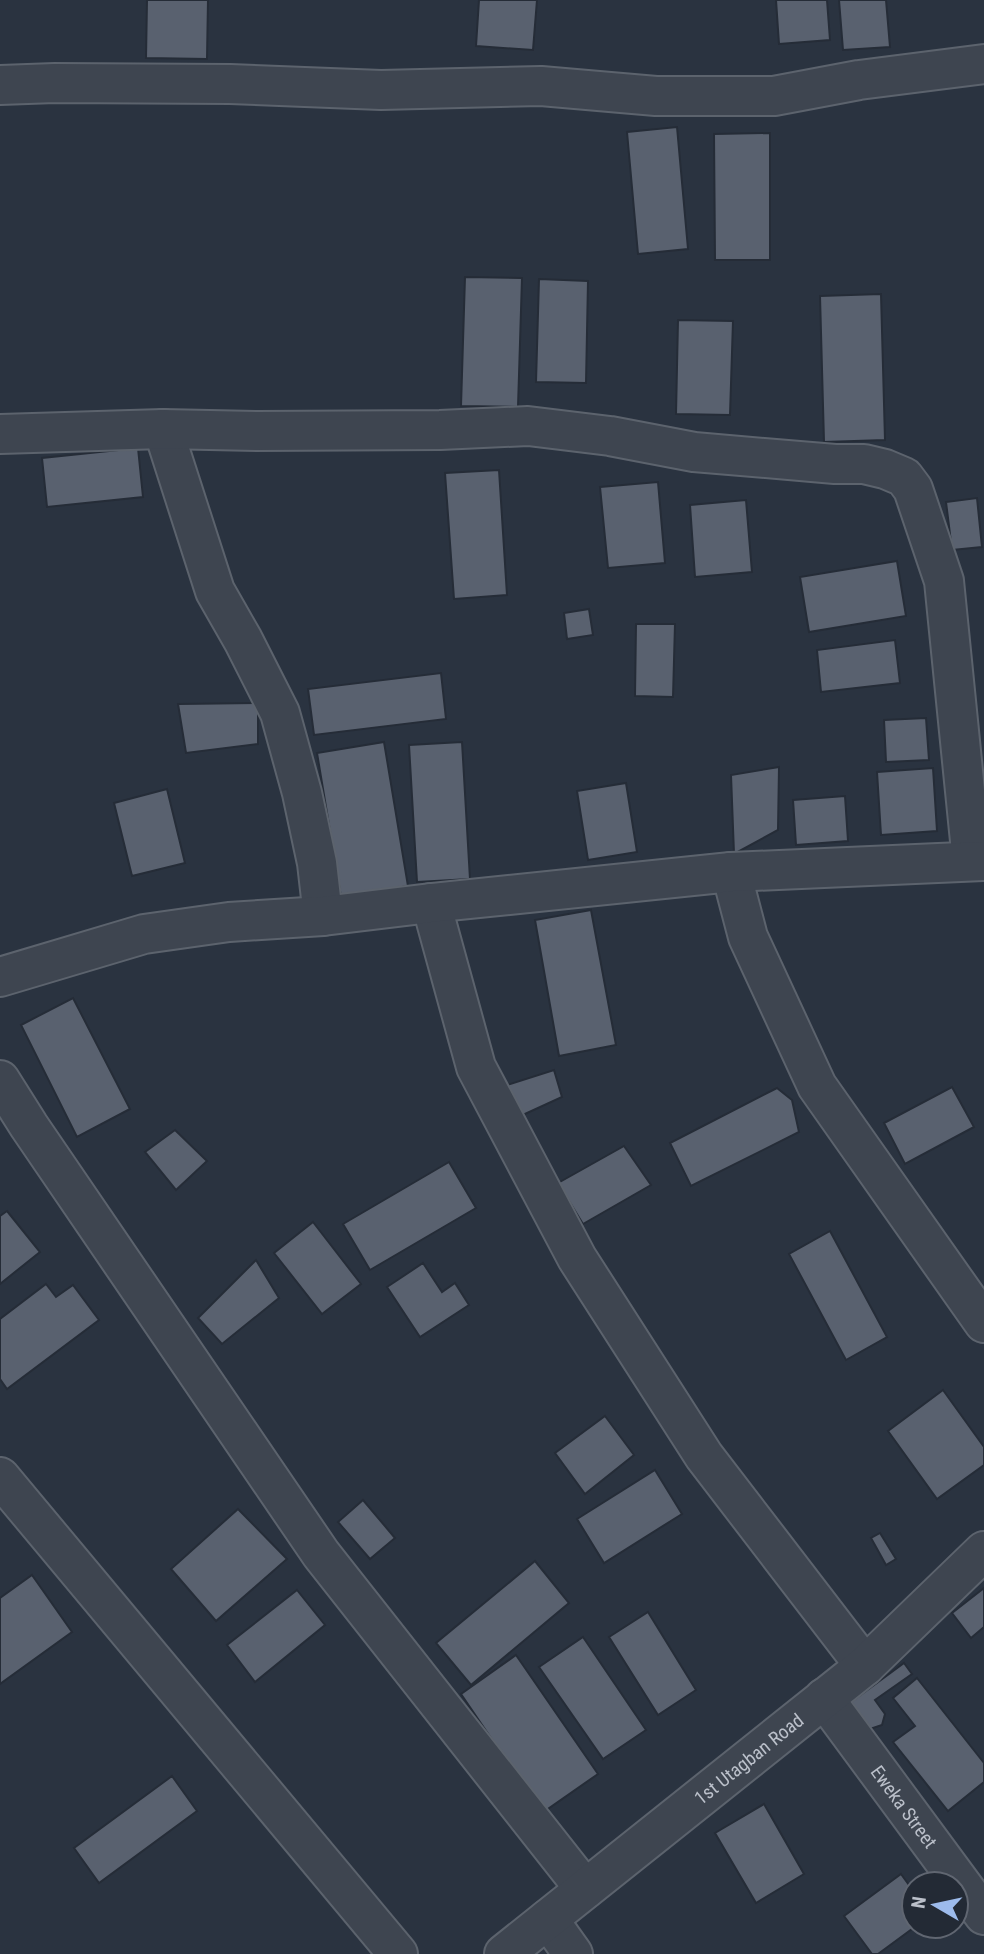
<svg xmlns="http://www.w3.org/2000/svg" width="984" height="1954" font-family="'Roboto Condensed',sans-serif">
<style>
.building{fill:#59616f;stroke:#252c37;stroke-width:2}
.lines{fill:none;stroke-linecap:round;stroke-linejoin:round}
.street-casing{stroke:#5c636d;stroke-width:42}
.street{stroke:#3e4550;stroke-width:38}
.labels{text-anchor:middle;stroke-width:5;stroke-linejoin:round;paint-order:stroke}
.street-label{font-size:19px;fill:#bbc0ca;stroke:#232a35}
</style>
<rect width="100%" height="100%" fill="#2a3340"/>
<g class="building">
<polygon points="147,0 208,0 207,59 146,58"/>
<polygon points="479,0 537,0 533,50 476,46"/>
<polygon points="776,0 827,0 830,40 779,44"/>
<polygon points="839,0 886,0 890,47 843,50"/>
<polygon points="677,127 688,249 638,254 627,132"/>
<polygon points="770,133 770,260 715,260 714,134"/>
<polygon points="465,277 522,278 518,407 461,406"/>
<polygon points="539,279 588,281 586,383 536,382"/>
<polygon points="881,294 885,440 824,442 820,296"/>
<polygon points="678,320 733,321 730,415 676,414"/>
<polygon points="138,448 143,497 47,507 42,458"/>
<polygon points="499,470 507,595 454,599 445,473"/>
<polygon points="658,482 665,563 608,568 600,487"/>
<polygon points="977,498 982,547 952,550 946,502"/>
<polygon points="746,500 752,572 695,577 690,505"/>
<polygon points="897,561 906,616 809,632 800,577"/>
<polygon points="589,609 593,635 567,639 564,613"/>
<polygon points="636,624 675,624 673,697 635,696"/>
<polygon points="895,640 900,683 821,692 817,650"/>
<polygon points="441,673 446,719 314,735 308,689"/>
<polygon points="258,703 258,744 186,753 178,704"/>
<polygon points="926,718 929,760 886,762 884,720"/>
<polygon points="384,742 408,886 341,897 317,753"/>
<polygon points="462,742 470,879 417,882 409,745"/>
<polygon points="779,767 778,830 734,854 731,775"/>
<polygon points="933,768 937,831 881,835 877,772"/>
<polygon points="626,783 637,852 588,860 577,791"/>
<polygon points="167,789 185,863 132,876 114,803"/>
<polygon points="845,796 848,841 796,845 793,800"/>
<polygon points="591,910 616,1045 559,1056 535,920"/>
<polygon points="73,998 130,1109 77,1137 21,1025"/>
<polygon points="554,1070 562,1097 514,1119 504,1086"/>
<polygon points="952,1087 974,1127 905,1164 884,1123"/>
<polygon points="777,1088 792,1100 799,1132 691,1186 670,1143"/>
<polygon points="175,1130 207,1161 176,1190 145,1152"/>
<polygon points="624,1146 651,1185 583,1224 558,1183"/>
<polygon points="449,1162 476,1208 370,1270 343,1224"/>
<polygon points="7,1211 40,1252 0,1284 0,1216"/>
<polygon points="313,1222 361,1284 322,1314 274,1253"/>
<polygon points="830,1231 887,1337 846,1360 789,1254"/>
<polygon points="256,1260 279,1298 222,1344 198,1318"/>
<polygon points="423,1263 442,1292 455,1283 469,1305 420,1337 387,1287"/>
<polygon points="46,1284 56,1297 73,1285 99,1320 7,1389 0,1379 0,1319"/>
<polygon points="943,1390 984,1447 984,1465 937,1499 888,1431"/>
<polygon points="605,1416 634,1455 585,1494 555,1453"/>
<polygon points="655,1470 682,1514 604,1563 577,1519"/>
<polygon points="363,1500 395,1538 370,1559 338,1522"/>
<polygon points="238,1509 287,1559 216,1621 171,1569"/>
<polygon points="880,1533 896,1559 886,1565 871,1538"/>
<polygon points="535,1561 569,1603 471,1685 436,1643"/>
<polygon points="32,1575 72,1632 0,1684 0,1598"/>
<polygon points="984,1588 984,1627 971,1638 952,1613"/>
<polygon points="297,1590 325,1625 255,1682 227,1645"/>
<polygon points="648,1612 696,1690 658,1715 609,1637"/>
<polygon points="583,1637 646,1730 603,1759 539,1667"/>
<polygon points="516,1655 598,1774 542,1813 461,1694"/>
<polygon points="904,1663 912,1674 875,1700 885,1714 882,1725 870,1729 851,1702"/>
<polygon points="917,1678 984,1763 984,1782 948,1811 893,1742 915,1726 893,1698"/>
<polygon points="172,1776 197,1811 99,1883 74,1848"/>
<polygon points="764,1804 804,1874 756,1903 715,1833"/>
<polygon points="901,1874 914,1892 914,1926 916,1926 878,1954 872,1954 844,1916"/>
</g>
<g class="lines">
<defs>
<g id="street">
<polyline points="0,85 55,83 230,84 381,90 541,86 656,96 774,96 859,80 984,64"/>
<polyline points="163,429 215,591 243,640 280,713 302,793 317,863 323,916"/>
<polyline points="0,434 163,429 258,431 440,430 528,426 610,436 694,452 835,464 864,464 885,469 904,477 913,489 944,581 972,861"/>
<polyline points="731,872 748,937 817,1086 984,1323"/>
<polyline points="431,903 476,1067 577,1258 704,1456 865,1666"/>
<polyline points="0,977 144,934 229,922 323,916 431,903 731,872 984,861"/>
<polyline points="0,1080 29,1126 321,1554 585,1889"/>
<polyline points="0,1477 398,1954"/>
<path id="s1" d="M824,1698L984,1915"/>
<polyline points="548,1919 573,1954"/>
<path id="s2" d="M504,1954L865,1666L984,1551"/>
</g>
</defs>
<use href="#street" class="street-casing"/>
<use href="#street" class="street"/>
</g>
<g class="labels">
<g class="street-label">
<text dy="7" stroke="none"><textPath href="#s2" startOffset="313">1st Utagban Road</textPath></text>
<text dy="7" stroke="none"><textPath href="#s1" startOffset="135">Eweka Street</textPath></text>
</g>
</g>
<g transform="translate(935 1905) rotate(279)"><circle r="33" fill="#232a35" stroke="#606671" stroke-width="2"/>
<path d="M0-5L12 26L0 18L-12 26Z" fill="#9dbbec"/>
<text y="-10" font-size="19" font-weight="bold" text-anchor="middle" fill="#bbc0ca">N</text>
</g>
</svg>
